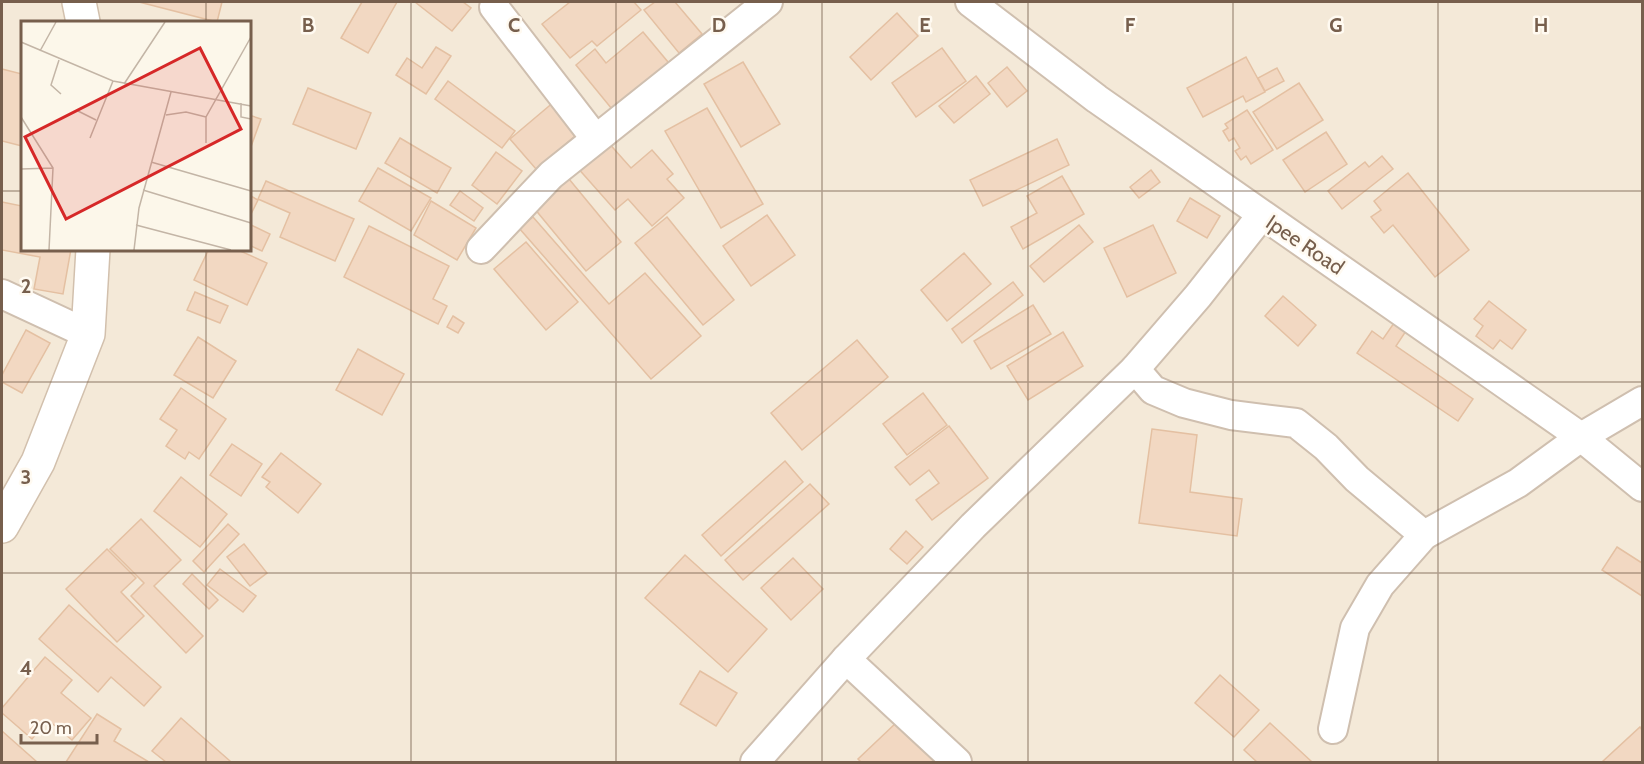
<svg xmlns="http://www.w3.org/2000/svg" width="1644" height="764" font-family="Cabin,sans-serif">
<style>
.residential{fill:#f4e9d8;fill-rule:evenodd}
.building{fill:#f2d8c2;stroke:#e4c0a2;stroke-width:1.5}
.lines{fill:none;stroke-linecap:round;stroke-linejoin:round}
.street-casing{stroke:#cfbfaf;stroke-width:32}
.secondary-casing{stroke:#d2c0ad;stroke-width:36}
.street{stroke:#fff;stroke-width:28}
.secondary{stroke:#fff;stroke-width:33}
.grid{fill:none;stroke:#775f4d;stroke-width:1.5;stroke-opacity:0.55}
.labels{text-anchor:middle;stroke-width:5;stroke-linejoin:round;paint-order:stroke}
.street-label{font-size:21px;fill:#775f4d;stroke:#fffaf1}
.inset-road{fill:none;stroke:#c3b5a6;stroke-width:1.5}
.view{fill:#d62828;fill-opacity:0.15;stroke:#d62828;stroke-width:3}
.inset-edge{fill:none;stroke:#775f4d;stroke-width:3}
.grid-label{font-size:20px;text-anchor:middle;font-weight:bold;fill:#775f4d;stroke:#fffaf1;stroke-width:5;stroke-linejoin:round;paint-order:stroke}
</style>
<rect width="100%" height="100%" fill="#fcf7ea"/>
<path class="residential" d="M2,2H1642V762H2ZM22,22H249V249H22Z"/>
<g class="building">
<polygon points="139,2 222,2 217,22"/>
<polygon points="362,2 397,2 368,53 341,38"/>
<polygon points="415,2 463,2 471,8 452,31"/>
<polygon points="570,2 634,2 641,10 597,46 592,41 570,58 542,24"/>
<polygon points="655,2 675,2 702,34 679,53 644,10"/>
<polygon points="897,13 918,36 871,80 850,57"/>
<polygon points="643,32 673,68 616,114 576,65 595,49 606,63"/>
<polygon points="436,47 451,56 426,94 396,75 407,58 422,68"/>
<polygon points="942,48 966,81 916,117 892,83"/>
<polygon points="1246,57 1265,92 1246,102 1243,96 1203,117 1187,88"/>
<polygon points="743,62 780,124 741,147 704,84"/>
<polygon points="1007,67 1027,91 1007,107 988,83"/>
<polygon points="1277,68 1284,81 1265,91 1258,78"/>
<polygon points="2,69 22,74 22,146 2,141"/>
<polygon points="976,76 990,94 954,123 939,106"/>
<polygon points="448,81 515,131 502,148 435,99"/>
<polygon points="1299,83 1323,120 1277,149 1253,112"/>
<polygon points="308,88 371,113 356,149 293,124"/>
<polygon points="555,101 581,131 536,169 510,139"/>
<polygon points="707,108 763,204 721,228 665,131"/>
<polygon points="1247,110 1273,150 1251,164 1246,156 1241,160 1235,151 1240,148 1234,138 1229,141 1223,131 1228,128 1225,124"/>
<polygon points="249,115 261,119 249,152"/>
<polygon points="1326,132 1347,164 1305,192 1283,160"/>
<polygon points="400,138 451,168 437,193 385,163"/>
<polygon points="1057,139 1069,165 983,206 970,180"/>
<polygon points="606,140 631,168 652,150 673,174 667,179 684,198 652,226 628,199 615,210 576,166"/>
<polygon points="496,152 522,171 497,204 472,185"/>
<polygon points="1382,156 1393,169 1342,209 1328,191 1365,162 1369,167"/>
<polygon points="378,168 431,198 411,231 359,201"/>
<polygon points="1151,170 1160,182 1139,198 1130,187"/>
<polygon points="1408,173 1469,250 1435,277 1393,225 1384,233 1371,217 1381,210 1374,201"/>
<polygon points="1062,176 1084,214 1023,249 1011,227 1037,213 1027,196"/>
<polygon points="569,179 621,242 586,271 534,208"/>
<polygon points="266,181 354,219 335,261 280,237 290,213 258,199"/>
<polygon points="460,191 483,208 474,221 450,205"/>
<polygon points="249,195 258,200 249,218"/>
<polygon points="1190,198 1220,216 1207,238 1177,221"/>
<polygon points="431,201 476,228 457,260 414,235"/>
<polygon points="2,202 22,206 22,249 71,249 63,294 34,289 40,257 2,250"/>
<polygon points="767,215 795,255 751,286 723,246"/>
<polygon points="533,217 609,304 645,273 701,336 651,379 519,228"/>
<polygon points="667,217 734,300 703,325 635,243"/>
<polygon points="249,224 270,234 262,251 249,245"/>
<polygon points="1079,225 1093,242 1044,282 1030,266"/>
<polygon points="1153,225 1176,273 1127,297 1104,248"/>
<polygon points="369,226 449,266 433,299 447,306 438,324 344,277"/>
<polygon points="526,242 578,302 546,330 494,269"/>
<polygon points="209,249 236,249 267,263 247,305 194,280"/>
<polygon points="964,253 991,284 947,321 921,290"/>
<polygon points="1013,282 1023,295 962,343 952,329"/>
<polygon points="195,292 228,306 220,323 187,310"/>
<polygon points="1283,296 1316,325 1298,346 1265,316"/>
<polygon points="1489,301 1526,330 1512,349 1500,340 1493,349 1476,336 1483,326 1474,319"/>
<polygon points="1033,305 1051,334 991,369 974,341"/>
<polygon points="453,316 464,323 458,333 447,327"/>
<polygon points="1394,323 1406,331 1396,346 1473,399 1458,421 1357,353 1372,331 1383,339"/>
<polygon points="26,330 50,343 22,393 2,382 2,375"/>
<polygon points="1063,332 1083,366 1028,400 1007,366"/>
<polygon points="198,337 236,361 213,398 174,375"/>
<polygon points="857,340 888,377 802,450 771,413"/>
<polygon points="358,349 404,374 382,415 336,390"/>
<polygon points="181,388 226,419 199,459 189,452 185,459 166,446 177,430 160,419"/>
<polygon points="923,393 947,425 907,455 883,424"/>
<polygon points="949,426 988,478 932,520 916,500 939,483 929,470 910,485 895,467"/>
<polygon points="1152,429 1197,435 1190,492 1242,499 1237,536 1139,523"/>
<polygon points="232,444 262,464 241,496 210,475"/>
<polygon points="281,453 321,484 298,513 266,487 270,482 262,477"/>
<polygon points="785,461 803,482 721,556 702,535"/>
<polygon points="181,477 227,514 200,547 154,511"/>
<polygon points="810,484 829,504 743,580 725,560"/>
<polygon points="141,519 181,560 154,586 203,636 186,653 131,596 144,583 110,549"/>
<polygon points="228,524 239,534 204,572 193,561"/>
<polygon points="906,531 923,547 907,564 890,549"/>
<polygon points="244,544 267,573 250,586 227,557"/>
<polygon points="1617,547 1642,563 1642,596 1602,570"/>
<polygon points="107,549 136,578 121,592 144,616 117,642 66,589"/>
<polygon points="685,555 767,629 728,672 645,598"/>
<polygon points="793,558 823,589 791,620 761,588"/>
<polygon points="220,569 256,596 243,612 207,585"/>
<polygon points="192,574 218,600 209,609 183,584"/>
<polygon points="69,605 161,687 144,706 111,677 98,692 39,639"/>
<polygon points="45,657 72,680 61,693 91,718 72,740 48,720 32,739 2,713 2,708"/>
<polygon points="700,671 737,693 716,726 680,704"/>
<polygon points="1220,675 1259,710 1234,737 1195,703"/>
<polygon points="97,714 121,729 114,741 149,762 66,762"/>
<polygon points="181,718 230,761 229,762 166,762 152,751"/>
<polygon points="897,722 936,762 861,762 858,759"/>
<polygon points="1270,723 1312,762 1257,762 1244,750"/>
<polygon points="1640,727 1642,730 1642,762 1602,762"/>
<polygon points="2,731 37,762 2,762"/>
</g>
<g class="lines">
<defs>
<g id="street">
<polyline points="970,2 1097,99 1581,437 1642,487"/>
<polyline points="494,7 595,138"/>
<polyline points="481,249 551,175 768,2"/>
<polyline points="2,294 88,334"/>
<polyline points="1135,369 1153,390 1184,403 1231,415 1296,423 1326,447 1357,479 1424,535"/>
<polyline points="846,659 957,762"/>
<polyline points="1333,729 1355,628 1380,585 1424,535 1518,483 1581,437 1642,401"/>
<polyline points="755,762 846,659 973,526 1135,369 1198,296 1261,216"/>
</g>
<g id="secondary">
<polyline points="79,2 83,22"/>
<polyline points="2,526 38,462 88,334 93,249"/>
</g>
</defs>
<use href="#street" class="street-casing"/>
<use href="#secondary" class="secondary-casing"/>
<use href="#street" class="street"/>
<use href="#secondary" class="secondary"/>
</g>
<path class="grid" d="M206,2V22M411,2V762M616,2V762M822,2V762M1028,2V762M1233,2V762M1438,2V762M2,191H22M249,191H1642M206,249V762M2,382H1642M2,573H1642"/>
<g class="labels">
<g class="street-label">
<text transform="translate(1305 245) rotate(34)" y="7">Ipee Road</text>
</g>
</g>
<g transform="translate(21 21)">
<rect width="230" height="230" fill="#fcf7ea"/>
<path class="inset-road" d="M0,21L92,60L230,85M19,30L35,1M38,39L30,64L40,73M103,63L144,1M220,82V96L230,98M57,90L75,99M145,94L165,91L185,96M0,96L32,147L28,229M69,117L92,60M185,122V96L230,16M130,141L230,170M0,148L32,147M122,169L230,202M115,204L210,229M113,229L118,187L150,71"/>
<path class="view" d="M179,27L220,108L45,198L4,116Z"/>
<rect width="230" height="230" class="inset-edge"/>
</g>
<g class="grid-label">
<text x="308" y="32">B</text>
<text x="514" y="32">C</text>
<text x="719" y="32">D</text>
<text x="925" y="32">E</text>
<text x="1130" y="32">F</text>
<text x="1336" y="32">G</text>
<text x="1541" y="32">H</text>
<text x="26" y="293">2</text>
<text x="26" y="484">3</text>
<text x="26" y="675">4</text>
</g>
<rect width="1644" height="764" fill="none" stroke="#775f4d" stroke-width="6"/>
<path d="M21 734v9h76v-9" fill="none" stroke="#775f4d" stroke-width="3"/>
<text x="30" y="734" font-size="18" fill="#775f4d" stroke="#fffaf1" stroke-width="4.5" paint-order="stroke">20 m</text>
</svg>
